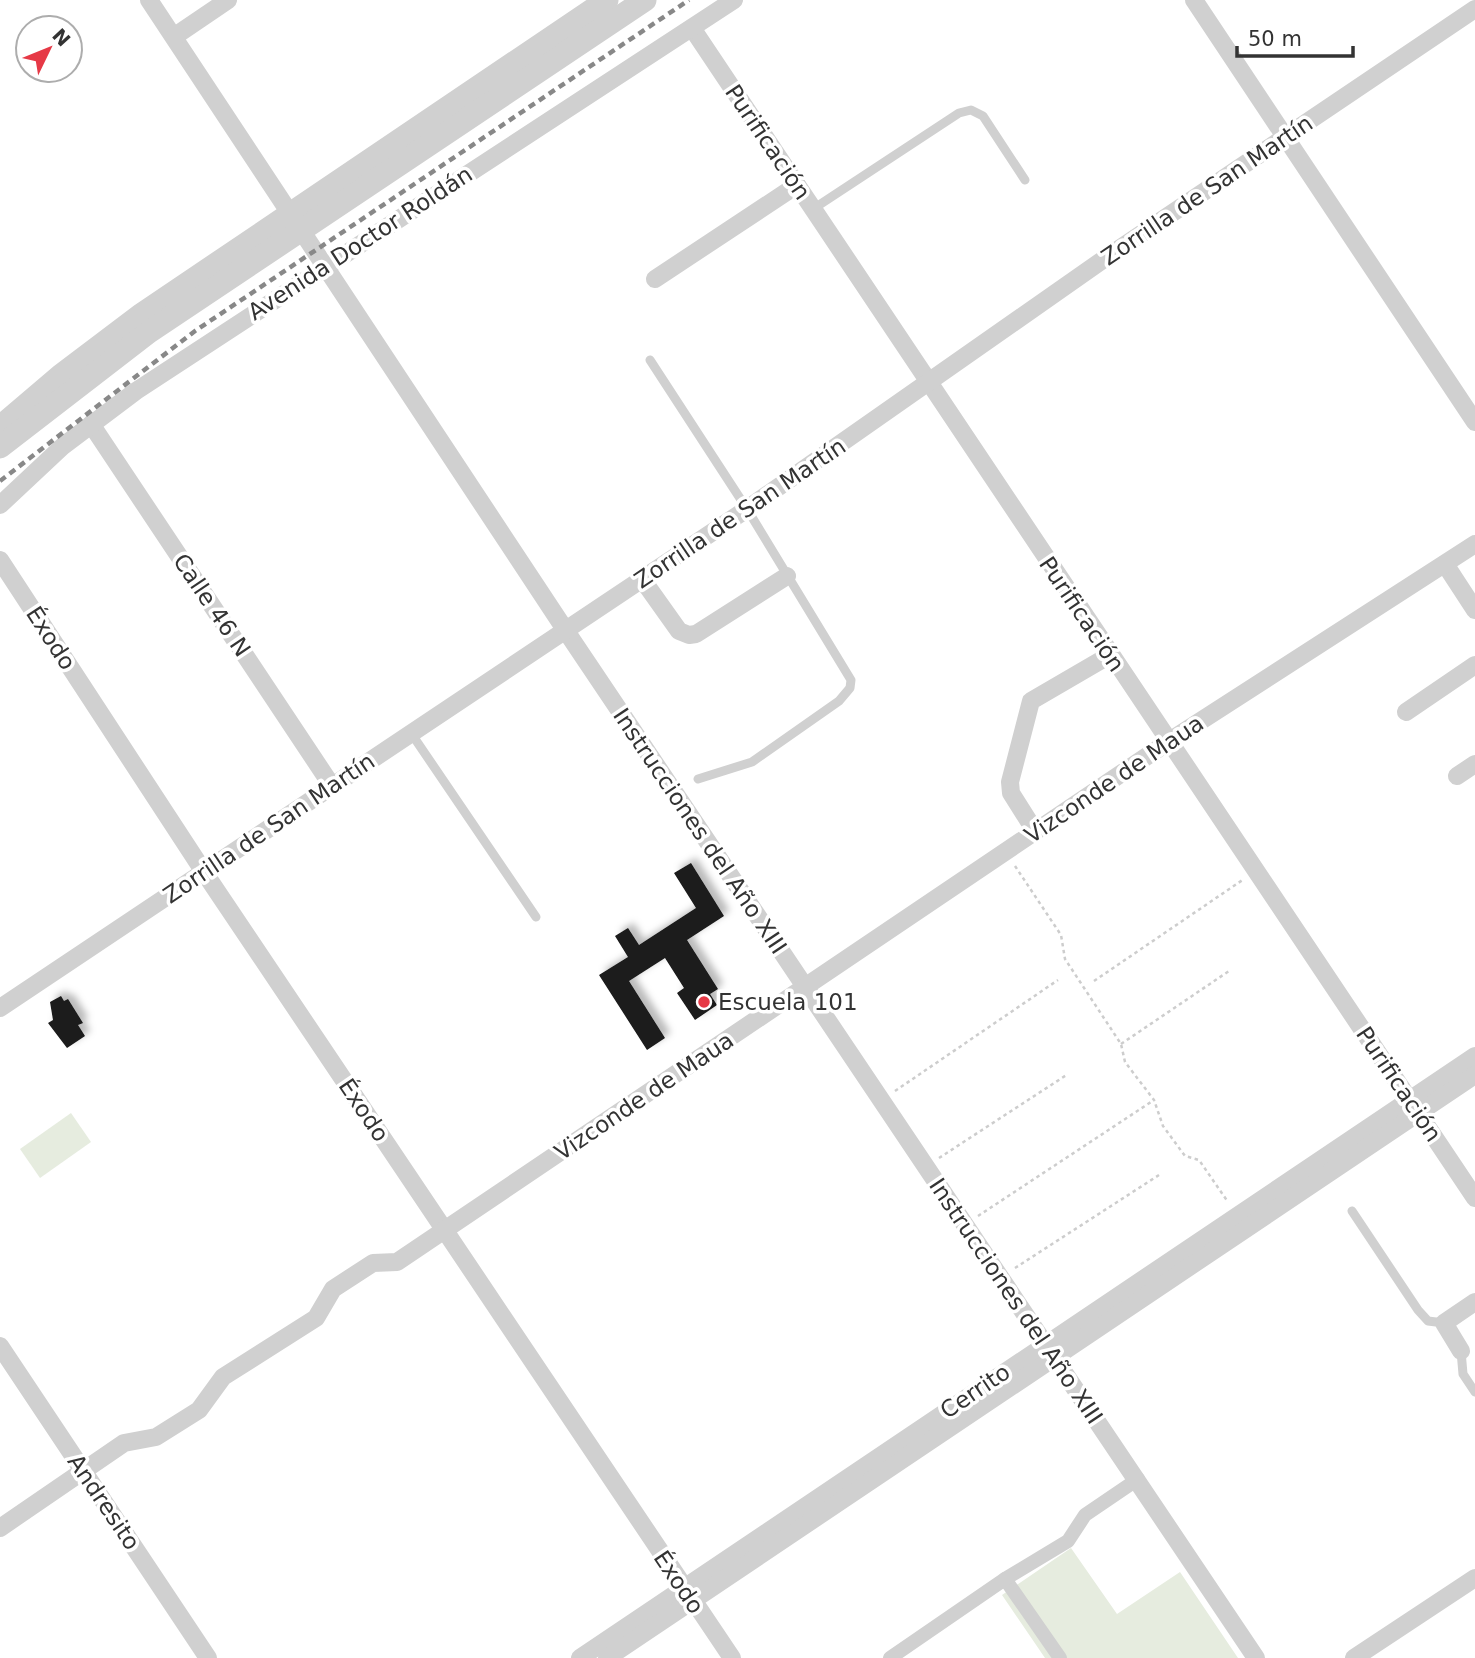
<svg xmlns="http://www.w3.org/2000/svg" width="1475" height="1658" font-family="'DejaVu Sans',sans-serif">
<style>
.green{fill:#e6ecdf}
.building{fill:#1a1a1a;filter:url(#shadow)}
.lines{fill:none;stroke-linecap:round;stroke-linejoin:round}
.path{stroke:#cdcdcd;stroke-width:2.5;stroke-dasharray:3.5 3.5;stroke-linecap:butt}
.service{stroke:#d0d0d0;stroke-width:9}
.pedestrian{stroke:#d0d0d0;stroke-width:14}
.minor{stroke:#d0d0d0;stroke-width:18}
.tertiary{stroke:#d0d0d0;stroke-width:23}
.rail{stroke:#888;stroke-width:4.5;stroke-dasharray:7 5;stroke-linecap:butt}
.poi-dot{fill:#e63946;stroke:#fff;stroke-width:2.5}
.labels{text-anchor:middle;stroke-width:7;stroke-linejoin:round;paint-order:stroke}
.street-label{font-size:23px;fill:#333;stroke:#fff}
.poi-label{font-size:23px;fill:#333;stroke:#fff;text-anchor:start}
</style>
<defs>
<filter id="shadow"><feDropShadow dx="5.5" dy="-5.5" stdDeviation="3.5" flood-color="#0004"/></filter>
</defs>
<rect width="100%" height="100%" fill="#fff"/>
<g class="green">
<polygon points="71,1113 91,1142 40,1178 20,1149"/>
<polygon points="1071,1548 1117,1614 1180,1572 1238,1658 1045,1658 1002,1595"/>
</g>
<g class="building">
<polygon points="691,863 724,916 687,940 718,989 710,994 717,1005 695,1020 677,993 684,988 665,958 629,981 665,1038 647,1050 599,975 628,957 615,936 628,928 639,945 696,908 674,873"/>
<polygon points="61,996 64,1001 68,999 83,1023 78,1025 85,1036 67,1048 48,1023 53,1020 50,1002"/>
</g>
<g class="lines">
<g class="path">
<polyline points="1015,866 1061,935 1065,959 1121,1044 1125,1062 1154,1100 1163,1126 1185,1156 1199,1160 1228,1202"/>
<polyline points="1094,981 1244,879"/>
<polyline points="1121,1044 1229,971"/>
<polyline points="895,1091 1058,980"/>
<polyline points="939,1158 1068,1074"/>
<polyline points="978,1216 1154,1100"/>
<polyline points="1015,1268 1159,1175"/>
</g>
<g class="service">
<polyline points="813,209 959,113 971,110 983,116 1025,180"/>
<polyline points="650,360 747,509 851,680 850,688 839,701 752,762 698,779"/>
<polyline points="411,733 536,917"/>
<polyline points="1352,1211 1418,1310 1428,1321 1444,1323"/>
<polyline points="1461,1351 1463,1374 1475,1392"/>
</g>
<g class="pedestrian">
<polyline points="1005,1579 1060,1658"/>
<polyline points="890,1658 1005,1579 1068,1541 1085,1515 1138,1479"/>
</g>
<g class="minor">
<polyline points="149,0 566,631 1256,1658"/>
<polyline points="1194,0 1475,422"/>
<polyline points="692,28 1475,1198"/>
<polyline points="175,36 228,0"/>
<polyline points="655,279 797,185"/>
<polyline points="91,424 332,786"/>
<polyline points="0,505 63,446 136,391 734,0"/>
<polyline points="0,560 204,872 732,1658"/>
<polyline points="1445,564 1475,610"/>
<polyline points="642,579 679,631 689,635 696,634 787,576"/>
<polyline points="1406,712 1475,665"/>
<polyline points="1457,776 1475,764"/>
<polyline points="1035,831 1011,793 1010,782 1031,701 1110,655"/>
<polyline points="0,1008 747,509 1107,257 1475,9"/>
<polyline points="0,1346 208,1658"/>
<polyline points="1461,1351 1444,1323 1475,1302"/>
<polyline points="0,1528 124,1443 156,1437 199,1410 223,1377 316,1318 333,1289 373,1263 397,1262 1168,742 1475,544"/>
<polyline points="580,1658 1475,1056"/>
<polyline points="607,1658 1475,1075"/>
<polyline points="1354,1658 1475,1578"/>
</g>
<g class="tertiary">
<polyline points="0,427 60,376 142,314 607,0"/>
<polyline points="0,447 149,332 645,0"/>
</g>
<polyline class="rail" points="0,481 195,331 689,0"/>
</g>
<circle class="poi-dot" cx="704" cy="1002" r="7"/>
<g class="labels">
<g class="street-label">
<text transform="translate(768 142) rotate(56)" y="8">Purificación</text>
<text transform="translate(1207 190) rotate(-34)" y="8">Zorrilla de San Martín</text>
<text transform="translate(360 243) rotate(-33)" y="8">Avenida Doctor Roldán</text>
<text transform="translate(740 513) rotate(-34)" y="8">Zorrilla de San Martín</text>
<text transform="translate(212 605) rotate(56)" y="8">Calle 46 N</text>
<text transform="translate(1082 614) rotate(56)" y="8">Purificación</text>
<text transform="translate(51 638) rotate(57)" y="8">Éxodo</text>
<text transform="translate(1114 779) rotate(-34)" y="8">Vizconde de Maua</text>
<text transform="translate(269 828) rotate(-34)" y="8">Zorrilla de San Martín</text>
<text transform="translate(700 831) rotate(56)" y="8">Instrucciones del Año XIII</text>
<text transform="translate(1399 1084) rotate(56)" y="8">Purificación</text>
<text transform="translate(644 1096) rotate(-34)" y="8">Vizconde de Maua</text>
<text transform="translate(364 1110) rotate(56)" y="8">Éxodo</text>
<text transform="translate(1016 1301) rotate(56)" y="8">Instrucciones del Año XIII</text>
<text transform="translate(975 1391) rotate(-34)" y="8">Cerrito</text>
<text transform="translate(104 1502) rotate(56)" y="8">Andresito</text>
<text transform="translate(679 1582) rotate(56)" y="8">Éxodo</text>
</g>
<g class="poi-label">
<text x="718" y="1010">Escuela 101</text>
</g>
</g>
<g transform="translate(49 49) rotate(47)"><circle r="33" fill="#ffffff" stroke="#adadad" stroke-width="2"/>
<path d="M0-5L12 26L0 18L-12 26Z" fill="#e63946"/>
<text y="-10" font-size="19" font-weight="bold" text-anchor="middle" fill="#333333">N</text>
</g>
<path d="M1237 46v10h116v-10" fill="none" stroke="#333333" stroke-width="3.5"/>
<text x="1248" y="46" font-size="21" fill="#333333" stroke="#ffffff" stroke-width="5" paint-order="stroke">50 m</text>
</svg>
